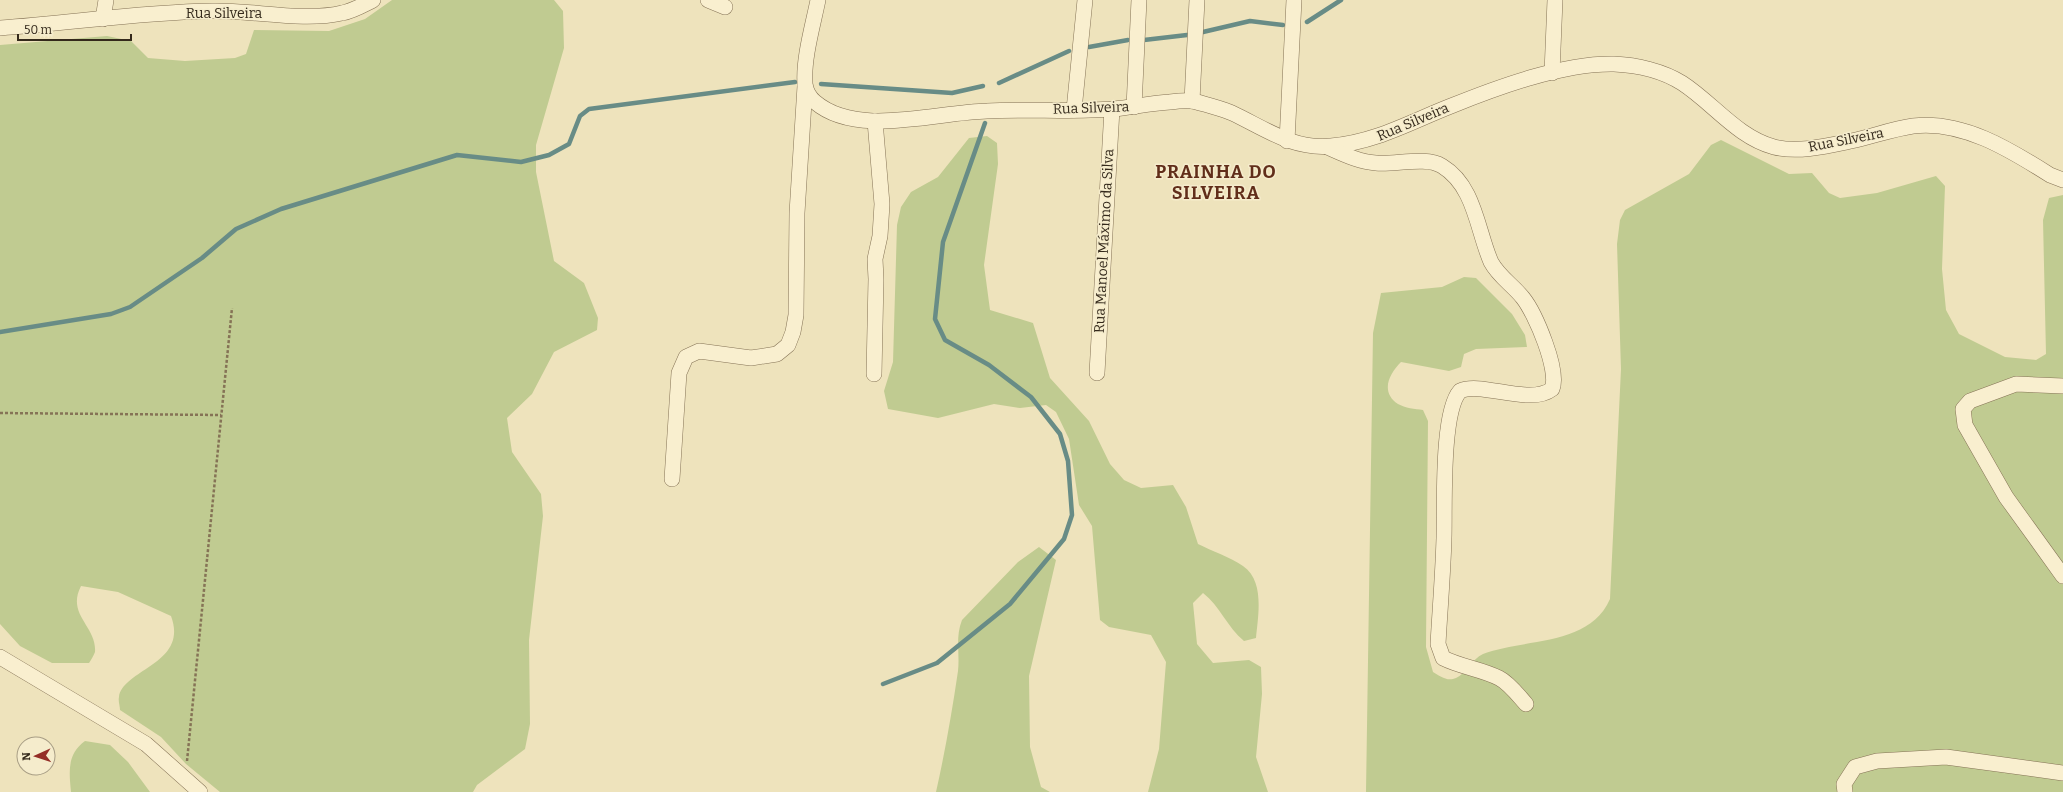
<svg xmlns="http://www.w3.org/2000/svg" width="2063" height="792" viewBox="0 0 2063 792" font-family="Bitter,serif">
<rect width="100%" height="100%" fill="#eee3bc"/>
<g fill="#c0cb91">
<path d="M392 0H554L563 11 564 48 536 145V172L554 261 584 283 598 318 597 330 554 352 532 394 507 418 512 452 541 494 543 516 529 640 530 724 525 749 477 785 473 792H220L186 764 161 737 120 710C120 706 118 701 119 697 123 669 189 664 171 616L118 592 81 586C66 615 97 626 95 652 94 655 91 660 89 663H52L20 646 0 624V45L107 36 131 41 148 58 185 61 235 58 246 54 254 30 329 31 365 19Z"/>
<path d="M987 136 997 143 998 164 984 265 990 310 1033 323 1050 378 1089 421 1110 464 1124 480 1141 488 1173 485 1186 507 1198 544C1212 551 1230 557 1243 566 1265 581 1258 616 1256 638L1244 641C1227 627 1220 606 1203 593L1193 603 1197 644 1213 663 1249 660 1261 667 1262 694 1256 757 1268 792H1148L1159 749 1166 662 1151 635 1109 627 1100 620 1092 526 1079 505 1069 439 1056 412 1046 405 1020 408 994 404 938 418 888 409 884 391 893 362 897 225 901 207 911 192 938 177 969 138Z"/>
<path d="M1721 140 1789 174 1812 173 1829 193 1840 198 1877 193 1936 176 1945 186 1942 269 1946 310 1959 334 2005 357 2036 360 2046 354 2043 220 2049 198 2063 195V792H1366L1373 333 1381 293 1442 287 1464 277 1476 278 1512 314 1525 335 1527 347 1476 349 1464 354 1461 367 1449 371 1401 362C1389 374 1380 392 1398 404 1405 408 1415 409 1423 410L1428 421 1426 647 1433 672C1440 676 1447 682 1456 678 1466 674 1472 659 1483 654 1524 638 1589 647 1610 599L1621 369 1617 244 1620 220 1625 210 1689 174 1711 145Z"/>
<path d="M1039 547 1056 560 1029 676 1030 747 1041 787 1050 792H936C945 752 952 712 958 671 960 653 955 638 962 620L1018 562Z"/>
<path d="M85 741 110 745 128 762 150 792H71C69 771 67 754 85 741Z"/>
</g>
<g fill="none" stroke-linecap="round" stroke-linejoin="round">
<g stroke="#688c86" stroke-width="4.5">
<path d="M1307 22 1341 0"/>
<path d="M1203 32 1250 21 1283 25"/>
<path d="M1144 40 1187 35"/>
<path d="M1089 47 1128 40"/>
<path d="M999 83 1069 51"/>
<path d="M821 84 952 93 983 86"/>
<path d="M0 332 111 314 130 307 202 258 236 229 281 209 457 155 521 162 549 155 569 144 580 116 589 109 795 82"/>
<path d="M883 684 937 663 1010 604 1064 539 1072 515 1068 461 1060 434 1031 397 989 365 945 340 935 319 943 242 985 123"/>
</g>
<g stroke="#857356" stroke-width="16">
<g id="minor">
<path d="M708 0 725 7"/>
<path d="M818 0C813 25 803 59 805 84 806 91 809 97 815 102 857 138 937 112 987 111 1029 109 1072 112 1114 109 1133 107 1152 103 1170 102 1177 101 1185 100 1192 101 1198 102 1226 110 1232 113 1264 128 1293 150 1331 146 1376 142 1410 122 1451 106 1498 87 1563 63 1614 64 1637 65 1663 71 1682 83 1713 103 1737 137 1774 147 1798 153 1827 146 1851 141 1871 137 1892 129 1913 126 1962 120 2009 149 2050 175L2063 180"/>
<path d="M103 19 106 0"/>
<path d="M0 28C71 23 141 12 212 11 253 10 303 22 342 13 353 11 363 5 373 0"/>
<path d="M1552 73 1555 0"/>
<path d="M1192 101 1197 0"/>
<path d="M1134 107 1139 0"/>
<path d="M1074 110 1085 0"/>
<path d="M1287 141 1294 0"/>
<path d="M1327 147C1343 154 1359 162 1376 163 1395 165 1426 156 1442 166 1475 186 1477 230 1491 262 1499 277 1513 285 1523 298 1535 313 1560 371 1552 389 1530 406 1481 381 1460 391 1441 412 1445 507 1444 538 1443 573 1440 609 1438 644L1443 658C1461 667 1481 669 1499 678 1509 683 1518 695 1526 704"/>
<path d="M1097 373 1112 109"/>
<path d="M874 374 876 279 875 259 880 236 882 204 875 121"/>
<path d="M2063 386 2016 384 1970 401 1963 409 1965 425 2006 497 2063 576"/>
<path d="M672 479 679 373 686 357 699 351 751 358 777 354 788 345 793 332 796 315 797 213 805 86"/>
<path d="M0 657 146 744 200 792"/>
<path d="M1845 792 1844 784 1855 767 1877 761 1946 757 2063 773"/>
</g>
</g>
<g stroke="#857356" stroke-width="2.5" stroke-dasharray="3 2" stroke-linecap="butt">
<path d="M0 413 221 415"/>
<path d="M187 761 232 308"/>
</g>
<use href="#minor" stroke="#f9efcf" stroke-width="15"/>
</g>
<g text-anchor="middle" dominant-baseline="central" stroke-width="3" stroke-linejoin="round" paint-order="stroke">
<g font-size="14" fill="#34291b" stroke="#f5eccc">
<text x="224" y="13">Rua Silveira</text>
<text transform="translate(1091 108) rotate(-2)">Rua Silveira</text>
<text transform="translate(1413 122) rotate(-23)">Rua Silveira</text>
<text transform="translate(1846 140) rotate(-11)">Rua Silveira</text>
<text transform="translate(1104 241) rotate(-87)">Rua Manoel Máximo da Silva</text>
</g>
<g font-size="18" font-weight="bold" letter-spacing="1" fill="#612e1a" stroke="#f5eccc">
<text x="1216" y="172">PRAINHA DO<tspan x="1216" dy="21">SILVEIRA</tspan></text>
</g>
</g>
<g transform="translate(36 756) rotate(267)"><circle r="19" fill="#f5eccc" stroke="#a89e85"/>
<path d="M0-3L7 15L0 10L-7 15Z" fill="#942d26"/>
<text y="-6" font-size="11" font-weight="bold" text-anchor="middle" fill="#34291b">N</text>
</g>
<path d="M18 34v6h113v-6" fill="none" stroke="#34291b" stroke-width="2"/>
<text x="24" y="34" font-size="12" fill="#34291b" stroke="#f5eccc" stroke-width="3" paint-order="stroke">50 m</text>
</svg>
